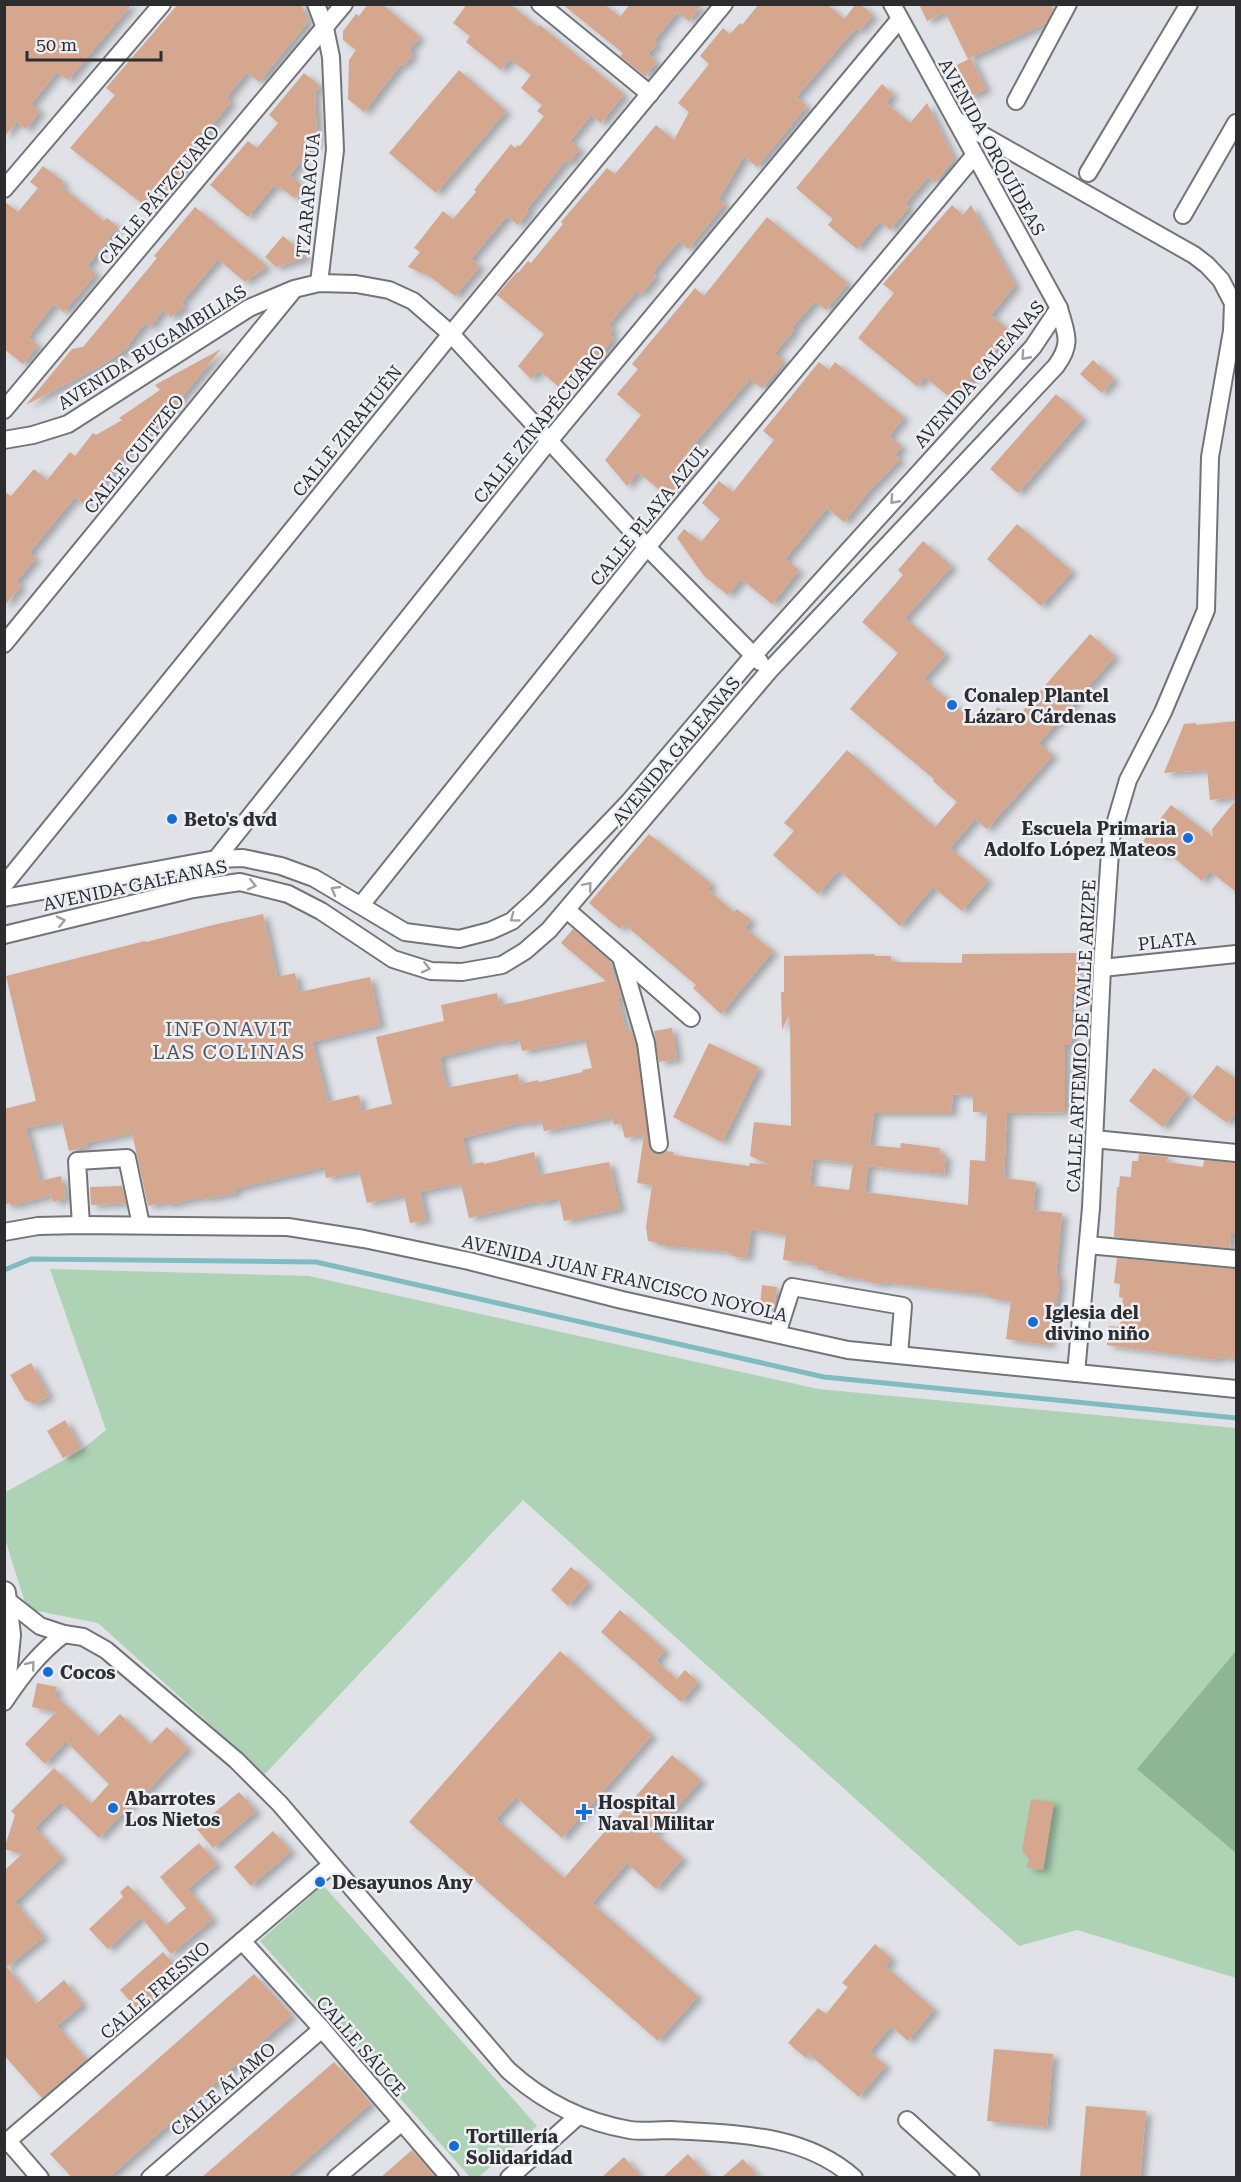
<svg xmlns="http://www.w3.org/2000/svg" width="1241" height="2182" viewBox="0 0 1241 2182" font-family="'Roboto Serif',serif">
<defs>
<filter id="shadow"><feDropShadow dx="6" dy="3.5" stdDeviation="3" flood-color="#0004"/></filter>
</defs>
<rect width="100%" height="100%" fill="#e0e2e7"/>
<g fill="#aed2b4">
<path d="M50 1269 309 1276 818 1389 1236 1428V1978L1077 1930 1019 1946 523 1500 265 1774 98 1623 27 1609 5 1539 4 1493 80 1451 106 1430Z"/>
<path d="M323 1885 537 2126 479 2177H470L260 1941Z"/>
</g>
<path fill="#8eb594" d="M1236 1651V1853L1137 1769Z"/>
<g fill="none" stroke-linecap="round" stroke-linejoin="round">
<path stroke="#7ebcc1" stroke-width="5" d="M4 1270 31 1259 316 1262 824 1377 1236 1418"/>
</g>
<g fill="#d4a78e" fill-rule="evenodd" filter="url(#shadow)">
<path d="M4 4H132L68 80 57 72 31 104 40 111 26 129 17 122 4 137Z"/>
<path d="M178 4H301L308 22 259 82 247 72 226 98 231 102 188 155 191 158 152 211 70 148 115 95 106 88Z"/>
<path d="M368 4H382L420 37 409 50 413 54 403 66 401 64 364 112 348 99 349 60 356 50 343 40V31L356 14 359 16Z"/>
<path d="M467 4H510L538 27 540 25 624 94 601 123 591 115 570 141 580 149 569 163 566 160 527 209 529 211 518 225 507 216 471 259 480 266 455 296 431 277 408 267 420 252 414 248 443 211 453 219 476 192 474 190 511 144 515 148 518 145 520 146 544 116 537 111 542 105 521 88 531 75 510 59 501 70 466 42 470 36 453 23Z"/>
<path d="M562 4H604L620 17 630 4H702L689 21 677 12 654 41 657 44 648 54 657 62 645 76 620 56 623 53Z"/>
<path d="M759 4H827L844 19 856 4H860L873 15 859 31 856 28 796 97 807 106 757 167 744 156 719 199 725 204 688 249 679 241 652 273 656 276 641 294 637 291 608 325 614 329 609 334 614 338 577 384 568 377 559 387 539 370 531 379 518 366 544 334 497 295 517 272 518 273 528 261 531 263 563 224 561 222 607 168 615 174 656 125 674 140 689 112 678 103 709 64 700 56 723 28 730 34 740 23 742 25Z"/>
<path d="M919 4H1051L1053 10 1046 23 968 59 945 12 927 21Z"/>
<path d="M971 58 986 89 970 97 955 66Z"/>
<path d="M459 70 506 111 436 193 389 153Z"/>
<path d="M304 73 320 86 315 92 317 141 290 175 304 187 294 198 280 187 278 189 274 185 248 217 210 185 248 141 257 148 278 123 269 115Z"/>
<path d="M882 84 893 94 886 103 910 123 927 103 954 159 935 182 928 177 905 204 909 207 890 230 880 221 857 249 828 225 833 219 796 188Z"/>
<path d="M43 166 64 182 61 186 104 221 107 218 118 227 87 266 96 273 86 286 64 312 54 304 28 337 38 345 23 364 4 349V201L18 212 38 188 30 182Z"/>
<path d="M952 205 963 215 971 205 1015 285 991 315 1011 332 953 400 925 377 917 386 858 338 894 293 883 284Z"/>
<path d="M195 207 267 266 245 282 218 259 181 303 185 306 171 317 163 310 150 327 145 323 127 346 129 347 104 364 26 405 72 349 83 347 157 258 154 256Z"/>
<path d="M767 217 848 283 826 310 815 301 792 328 794 330 775 353 784 362 762 388 750 379 687 452 689 454 681 462 691 470 668 497 638 472 627 486 605 460 641 415 617 394 638 369 632 364 695 288 704 296Z"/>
<path d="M283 236 308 257 276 267 265 257Z"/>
<path d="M221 349 147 440 140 435 85 505 75 497 29 553 36 558 16 582 21 586 4 606V491L11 496 34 469 47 480 70 452 75 456 93 433 96 435 122 420 119 418 160 390 155 385Z"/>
<path d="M1093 360 1114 379 1102 393 1080 374Z"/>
<path d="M819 362 829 370 835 362 904 417 889 436 902 446 895 455 900 459 869 491 844 522 827 508 785 559 799 570 772 604 741 579 728 595 704 576 677 538 684 529 701 542 720 519 702 503 719 481 733 492 774 440 763 431Z"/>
<path d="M1056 394 1083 418 1018 493 990 469Z"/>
<path d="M1017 524 1072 571 1041 606 987 559Z"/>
<path d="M923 541 952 566 905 618 946 654 924 679 980 727 998 707 1014 721 1090 634 1115 656 1039 743 1053 755 987 829 975 819 950 848 988 880 962 911 933 887 900 926 839 870 818 894 773 855 794 831 784 823 847 750 935 827 957 802 933 781 934 779 850 709 898 653 862 622 903 575 898 570Z"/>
<path d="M1236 721V797L1210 800 1207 770 1164 773 1184 724 1196 723V725Z"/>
<path d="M1236 800V892L1210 871 1202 881 1166 851 1163 856 1143 841 1171 805 1213 837 1212 829Z"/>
<path d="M649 834 712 884 707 889 734 912 737 909 751 920 745 928 773 951 721 1014 693 988 696 985 624 924 620 929 589 903Z"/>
<path d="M263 914 277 977 295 973 299 992 370 977 380 1025 312 1042 328 1102 359 1095 362 1111 392 1104 376 1037 444 1021 441 1005 497 993 499 1005 517 1002 606 981 561 943 573 929 610 961 614 979H616L622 997 618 998 626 1030 631 1029 636 1045 650 1150 656 1154H661L666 1151 674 1152 673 1155 749 1166 750 1163 770 1165 750 1156 754 1122 791 1126 790 1013 782 1030 781 992H784V956L875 954 874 956H891L892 962 962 963V954L1077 953V993H1072V1045H1065V1112L1007 1113 1004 1178 1036 1182 1033 1210 1062 1213 1056 1275H1059V1286L1049 1345 1006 1339 1011 1301 989 1298V1295L884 1282V1284L867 1282 868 1280 835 1275 836 1272 818 1270V1266L809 1265V1263L783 1260 786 1235 751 1229 747 1258 731 1256 732 1252 659 1245V1243L648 1241 646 1227 652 1185 637 1183 644 1134 625 1138 621 1123 614 1125 612 1117 544 1131 541 1120 523 1124V1122L463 1138 469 1165 483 1162 484 1164 534 1152 539 1175 609 1162 620 1209 564 1221 559 1198 539 1203 538 1201 469 1218 461 1184 455 1186V1184L420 1192 426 1220 410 1223 404 1195 367 1203 359 1171 326 1178 324 1167 235 1189 236 1193 202 1199V1197L166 1205 165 1202 148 1206 132 1133 86 1143 87 1146 69 1151 62 1122 59 1123V1121L26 1128 40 1181 61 1176 66 1198 53 1202 51 1195 11 1206 10 1203 4 1205V1109L36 1101 6 976 145 941 146 942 213 925ZM519 1039 522 1051 585 1039 592 1068 582 1070 583 1072 539 1082 538 1080 520 1084 518 1074 446 1088 440 1057 501 1041 502 1043ZM953 1094 973 1095V1112H987L985 1161 970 1160 968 1205 865 1192 868 1166 944 1174 946 1155 939 1154 940 1148 901 1143 900 1148 870 1145 874 1113H951ZM813 1159 853 1163 849 1190 810 1185Z"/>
<path d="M672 1028 677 1059 659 1062 654 1031Z"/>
<path d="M709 1043 759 1067 722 1142 673 1117Z"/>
<path d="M1217 1065 1236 1079V1111L1227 1123 1192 1097Z"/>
<path d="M1154 1068 1188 1094 1163 1127 1129 1101Z"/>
<path d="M1139 1154 1168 1157 1167 1162 1203 1167 1204 1160 1236 1163V1234H1231L1230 1248 1114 1237 1117 1187H1119L1120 1176 1131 1177 1132 1161H1138Z"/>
<path d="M122 1186 126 1203 91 1205 90 1187Z"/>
<path d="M1117 1258 1236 1269V1359L1218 1357 1217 1360 1107 1345 1109 1326 1120 1327 1123 1298 1119 1297 1120 1284 1114 1283Z"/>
<path d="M762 1285 777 1287 774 1308 760 1306Z"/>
<path d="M31 1363 49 1396 35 1404 25 1400 10 1375Z"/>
<path d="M65 1420 81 1448 63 1458 47 1431Z"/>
<path d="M571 1567 589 1582 568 1606 551 1590Z"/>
<path d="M620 1610 665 1650 656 1661 677 1679 685 1670 698 1682 681 1702 601 1632Z"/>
<path d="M560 1651 652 1735 562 1838 516 1797 496 1819 564 1878 672 1755 701 1780 654 1833 683 1858 656 1889 627 1863 592 1903 698 1996 658 2041 409 1822Z"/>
<path d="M37 1683 57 1687 55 1695 98 1736 120 1714 150 1744 167 1727 188 1748 146 1792 144 1790 99 1838 61 1802 35 1828 62 1857 15 1902 44 1937 7 1967 36 2004 64 1980 83 2004 57 2026 86 2059 42 2098 4 2055V1871L22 1854 4 1849 15 1815 11 1811 54 1768 91 1804 109 1784 66 1741 45 1764 25 1744 56 1712 32 1707Z"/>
<path d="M239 1792 256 1811 213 1848 196 1828Z"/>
<path d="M1031 1799 1054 1802 1043 1870 1027 1868 1029 1859 1022 1850Z"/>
<path d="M273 1831 291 1851 251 1886 234 1867Z"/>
<path d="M199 1843 217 1864 188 1889 213 1919 171 1954 141 1917 108 1949 89 1929 123 1897 120 1892 128 1885 166 1925 186 1908 160 1877Z"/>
<path d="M875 1944 892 1959 885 1966 934 2009 908 2041 891 2026 869 2052 886 2065 859 2097 809 2054 806 2058 788 2043 818 2008 826 2014 848 1987 842 1983Z"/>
<path d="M163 1952 181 1972 138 2010 120 1990Z"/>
<path d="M254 1974 292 2015 108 2178H72L67 2172 50 2154Z"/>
<path d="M994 2049 1053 2054 1047 2127 987 2121Z"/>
<path d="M334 2062 371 2103 286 2178H201Z"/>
<path d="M1086 2106 1146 2111 1140 2178H1080Z"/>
<path d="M412 2150 436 2178H380Z"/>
<path d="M688 2154 709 2178H662Z"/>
<path d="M624 2157 642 2178H601Z"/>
<path d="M743 2159 759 2178H721Z"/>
</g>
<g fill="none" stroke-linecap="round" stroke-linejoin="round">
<g stroke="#727479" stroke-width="20">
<g id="minor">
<path d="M316 4 325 28 331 57 335 150 319 283"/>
<path d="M540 4 650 94"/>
<path d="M1016 101 1068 4"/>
<path d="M956 120 1194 255 1207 265 1221 280 1233 303 1232 331 1210 457 1206 610 1163 712 1128 780 1111 838 1102 968 1091 1208 1076 1373"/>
<path d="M1088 173 1189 4"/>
<path d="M4 189 162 4"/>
<path d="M1183 215 1236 123"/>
<path d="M4 410 344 4"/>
<path d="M4 440 33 435 68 424 249 308 294 289 319 283 356 284 389 290 413 301 451 334 647 547 760 662"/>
<path d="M4 644 292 292"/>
<path d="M4 885 451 334 724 4"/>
<path d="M193 889 216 859 549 441 899 20"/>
<path d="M4 898 216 859 243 858 281 866 314 878 405 932 459 939 490 931 512 921 536 899 629 802 753 656 1033 347 1059 308"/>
<path d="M361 905 647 547 974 156"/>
<path d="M567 910 691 1018"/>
<path d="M4 935 193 889 240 882 288 894 321 911 393 959 431 971 462 972 502 965 525 951 549 930 769 671 1056 366C1073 343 1066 334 1059 308L892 4"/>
<path d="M621 957 646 1043 659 1144"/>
<path d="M1102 968 1236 954"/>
<path d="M1094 1139 1236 1153"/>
<path d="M81 1225 77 1161 127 1158 141 1225"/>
<path d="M4 1232 38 1226 81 1225 288 1227 364 1239 469 1261 622 1300 848 1350 1236 1389"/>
<path d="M1088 1245 1236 1259"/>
<path d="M777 1334 792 1287 903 1306 899 1355"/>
<path d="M7 1600 40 1626 64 1634 83 1637 106 1650 236 1760 280 1804 508 2070C543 2102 583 2122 630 2130 643 2132 657 2130 671 2130 734 2134 804 2133 854 2178"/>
<path d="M4 1702C22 1675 39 1653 64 1634"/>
<path d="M242 1941 322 2029 450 2178"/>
<path d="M907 2120 971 2178"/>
<path d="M8 2141 40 2178"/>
<path d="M4 2144 331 1865"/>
<path d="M150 2178 322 2029"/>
<path d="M336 2178 402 2122"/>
<path d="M509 2178 578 2116"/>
</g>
</g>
<g stroke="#727479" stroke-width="26">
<path id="major" d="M4 1593 9 1635 4 1685"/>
</g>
<use href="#minor" stroke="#fff" stroke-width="16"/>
<use href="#major" stroke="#fff" stroke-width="22"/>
</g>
<defs><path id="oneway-chevron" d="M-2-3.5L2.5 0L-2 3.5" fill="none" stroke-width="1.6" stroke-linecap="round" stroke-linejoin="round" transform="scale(1.5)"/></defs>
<g stroke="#a0a0a1">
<use href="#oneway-chevron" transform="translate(1025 356) rotate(132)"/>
<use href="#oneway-chevron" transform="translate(894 500) rotate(132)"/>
<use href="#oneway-chevron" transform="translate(252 885) rotate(12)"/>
<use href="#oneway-chevron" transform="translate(588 886) rotate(-50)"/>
<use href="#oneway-chevron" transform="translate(335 890) rotate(-150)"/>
<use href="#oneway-chevron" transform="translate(514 918) rotate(144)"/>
<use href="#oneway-chevron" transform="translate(61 921) rotate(-13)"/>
<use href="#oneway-chevron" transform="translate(426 968) rotate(14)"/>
<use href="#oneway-chevron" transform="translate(31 1665) rotate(-51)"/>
</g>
<g fill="#186cd6" stroke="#edeff4" stroke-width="2">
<circle cx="952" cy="705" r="6"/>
<circle cx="172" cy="819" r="6"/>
<circle cx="1188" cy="838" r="6"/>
<circle cx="1033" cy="1322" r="6"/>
<circle cx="48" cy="1672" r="6"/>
<circle cx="113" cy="1808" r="6"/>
<path d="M581 1803h6v6h6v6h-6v6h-6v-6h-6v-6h6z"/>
<circle cx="320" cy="1882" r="6"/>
<circle cx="454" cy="2146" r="6"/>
</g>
<g text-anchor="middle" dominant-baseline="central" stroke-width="5" stroke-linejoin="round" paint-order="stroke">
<g font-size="18" fill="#2d2d2f" stroke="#edeff4">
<text transform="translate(992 147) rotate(61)">AVENIDA ORQUÍDEAS</text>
<text transform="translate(159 195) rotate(-50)">CALLE PÁTZCUARO</text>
<text transform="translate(308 195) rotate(-85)">TZARARACUA</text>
<text transform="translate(152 347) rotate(-32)">AVENIDA BUGAMBILIAS</text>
<text transform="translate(979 374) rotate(-49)">AVENIDA GALEANAS</text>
<text transform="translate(539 424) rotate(-51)">CALLE ZINAPÉCUARO</text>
<text transform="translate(347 431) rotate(-51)">CALLE ZIRAHUÉN</text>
<text transform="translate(134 454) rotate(-51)">CALLE CUITZEO</text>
<text transform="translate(649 515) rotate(-51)">CALLE PLAYA AZUL</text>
<text transform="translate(676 751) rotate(-50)">AVENIDA GALEANAS</text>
<text transform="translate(135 885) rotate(-12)">AVENIDA GALEANAS</text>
<text transform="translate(1167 941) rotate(-6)">PLATA</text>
<text transform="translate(1081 1036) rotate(-87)">CALLE ARTEMIO DE VALLE ARIZPE</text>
<text transform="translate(625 1278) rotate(13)">AVENIDA JUAN FRANCISCO NOYOLA</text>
<text transform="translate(155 1990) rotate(-41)">CALLE FRESNO</text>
<text transform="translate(361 2046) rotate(49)">CALLE SÁUCE</text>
<text transform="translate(223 2089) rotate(-41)">CALLE ÁLAMO</text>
</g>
<g font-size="18" font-weight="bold" fill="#2d2d2f" stroke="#edeff4" text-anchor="start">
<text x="964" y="695">Conalep Plantel<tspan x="964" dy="21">Lázaro Cárdenas</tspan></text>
<text x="184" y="819">Beto's dvd</text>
<text x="1176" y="828" text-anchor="end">Escuela Primaria<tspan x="1176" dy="21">Adolfo López Mateos</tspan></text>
<text x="1045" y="1312">Iglesia del<tspan x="1045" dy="21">divino niño</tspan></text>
<text x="60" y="1672">Cocos</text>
<text x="125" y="1798">Abarrotes<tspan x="125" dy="21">Los Nietos</tspan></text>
<text x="598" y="1802">Hospital<tspan x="598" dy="21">Naval Militar</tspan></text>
<text x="332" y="1882">Desayunos Any</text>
<text x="466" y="2136">Tortillería<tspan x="466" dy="21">Solidaridad</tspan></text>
</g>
<g font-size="20" letter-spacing="1.5" fill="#54565a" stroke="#edeff4">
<text x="229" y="1029">INFONAVIT<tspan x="229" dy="23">LAS COLINAS</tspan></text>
</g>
</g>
<rect width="1241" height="2182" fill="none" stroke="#2d2d2f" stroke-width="12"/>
<path d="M27 51v9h134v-9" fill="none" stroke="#2d2d2f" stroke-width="3"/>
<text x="36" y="51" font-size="18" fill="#2d2d2f" stroke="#edeff4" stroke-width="4.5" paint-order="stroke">50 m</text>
</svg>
